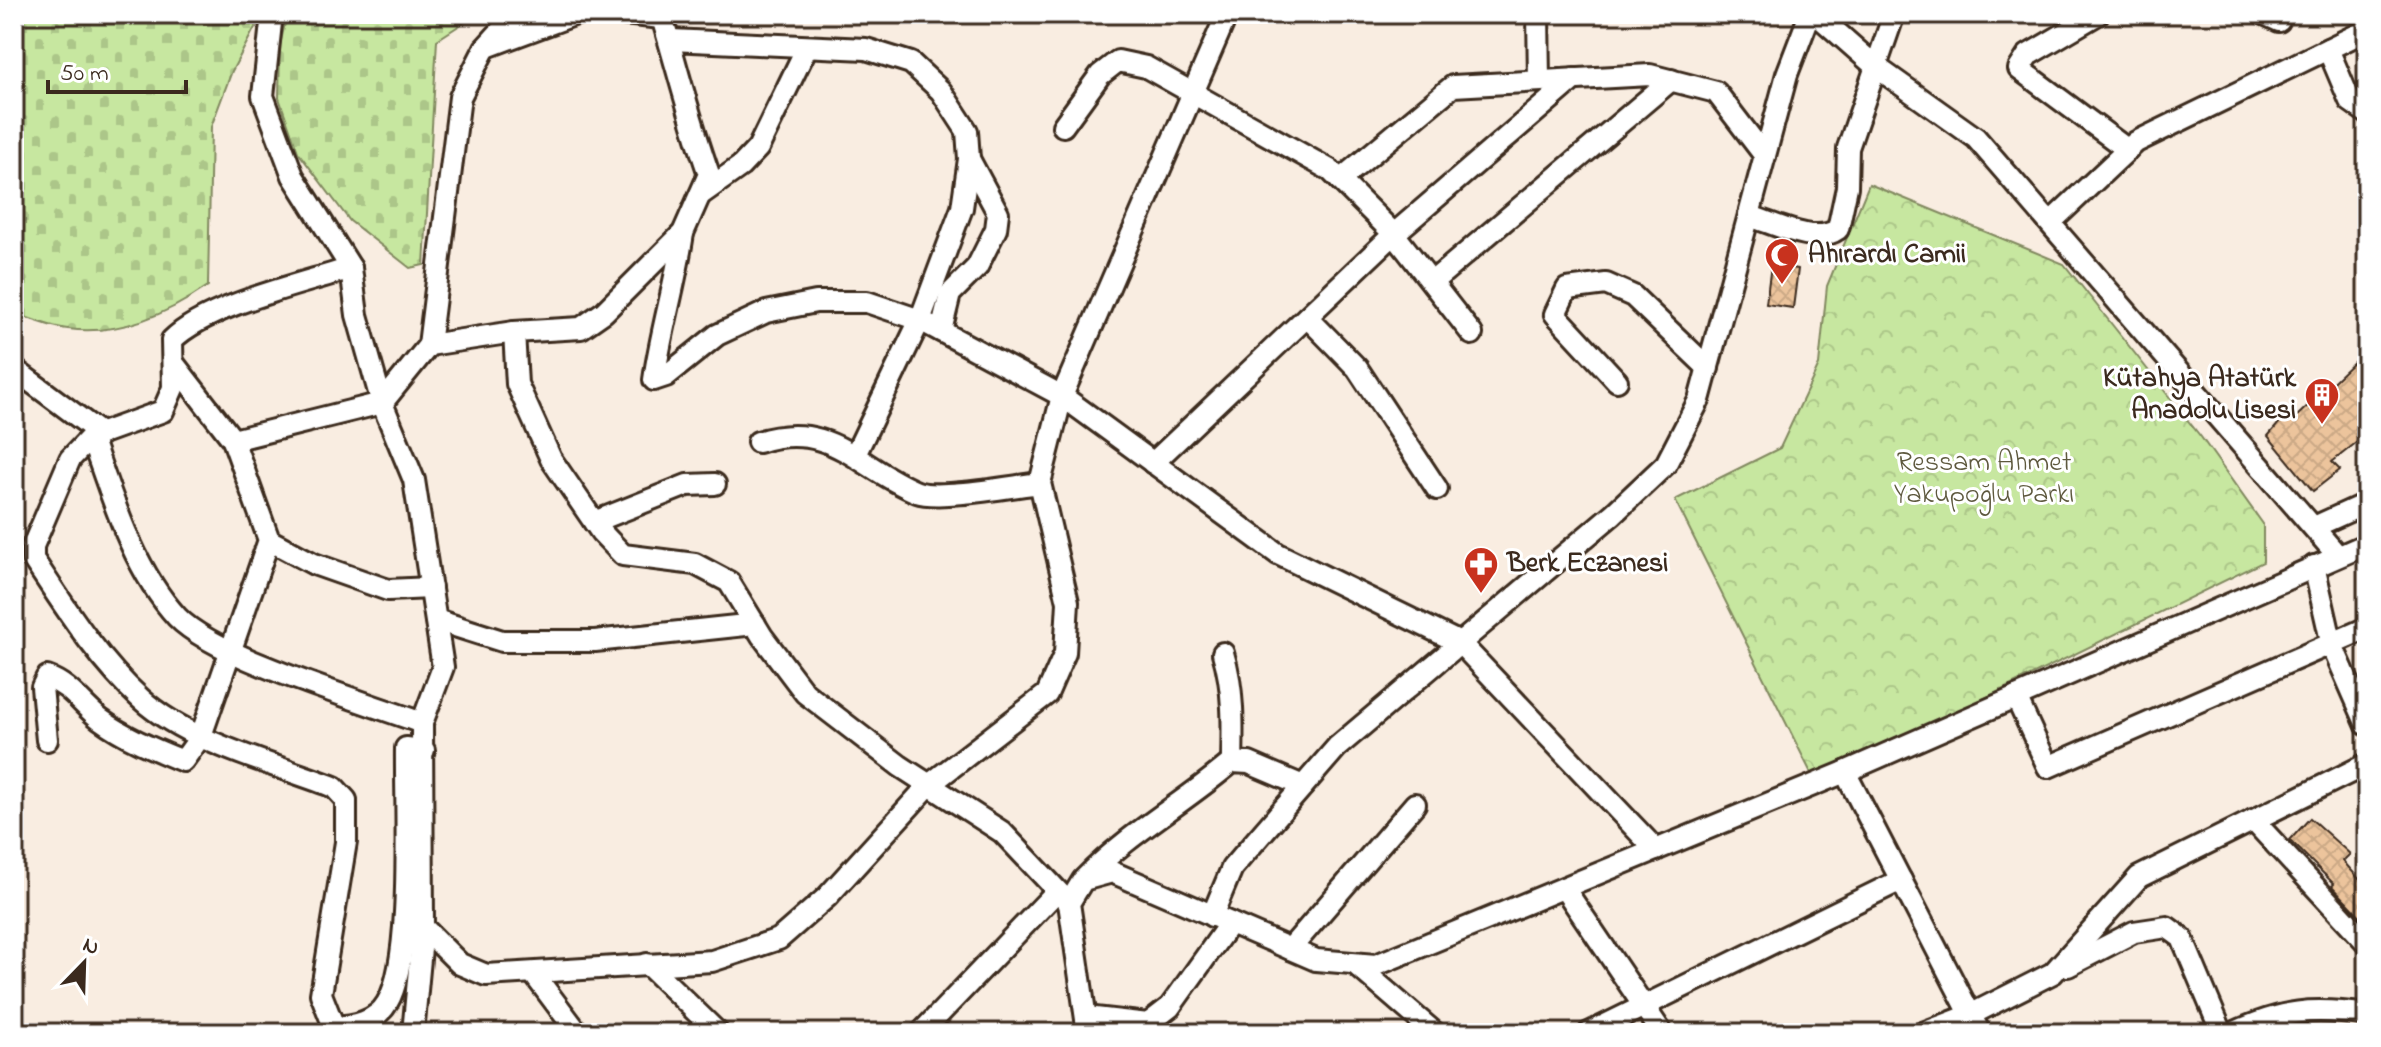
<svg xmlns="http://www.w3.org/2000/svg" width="2381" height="1047" viewBox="0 0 2381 1047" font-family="'Indie Flower',sans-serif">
<defs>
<pattern id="forest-crowns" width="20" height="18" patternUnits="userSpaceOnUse" patternTransform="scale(2)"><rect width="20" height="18" fill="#c7e7a0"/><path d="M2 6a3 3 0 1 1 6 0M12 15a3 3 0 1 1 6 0" fill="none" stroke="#acc689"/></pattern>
<pattern id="cemetery-stones" width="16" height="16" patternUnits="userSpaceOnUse" patternTransform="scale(2)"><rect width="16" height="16" fill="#c7e7a0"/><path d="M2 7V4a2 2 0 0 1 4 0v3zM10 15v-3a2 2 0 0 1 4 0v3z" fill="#acc689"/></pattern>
<pattern id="building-cross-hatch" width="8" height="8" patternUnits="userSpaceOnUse" patternTransform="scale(2)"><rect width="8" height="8" fill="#ecc49c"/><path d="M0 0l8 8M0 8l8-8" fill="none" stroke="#cba986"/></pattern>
</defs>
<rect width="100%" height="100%" fill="#f9ede1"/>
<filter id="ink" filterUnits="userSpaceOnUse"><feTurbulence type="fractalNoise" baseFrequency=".0125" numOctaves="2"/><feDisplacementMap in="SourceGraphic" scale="16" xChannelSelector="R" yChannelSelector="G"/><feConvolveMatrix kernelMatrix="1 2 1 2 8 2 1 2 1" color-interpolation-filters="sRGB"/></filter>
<g filter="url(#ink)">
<path fill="url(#forest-crowns)" stroke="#81885f" stroke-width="2" d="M1869 184 2064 264 2201 437 2263 524V562L1815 781 1675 500 1780 448 1819 365 1827 286Z"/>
<g fill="url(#cemetery-stones)" stroke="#81885f" stroke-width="2">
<path d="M14 14H262L232 71 211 127 208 286C168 314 118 336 68 329 50 327 31 319 14 313Z"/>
<path d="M287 14H477L437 40 424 265 410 268 350 221 298 152 279 98 280 45Z"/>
</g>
<g fill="url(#building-cross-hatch)" stroke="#3b2a1e" stroke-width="2">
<path d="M1771 265 1798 269 1793 308 1766 304Z"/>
<path d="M2358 358 2367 369V434L2332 462 2340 470 2313 491 2268 436 2290 410 2296 417Z"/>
<path d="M2310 818 2350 854 2343 861 2367 888V915L2363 919 2332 886 2334 884 2290 840Z"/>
</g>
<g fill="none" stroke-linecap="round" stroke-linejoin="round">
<g stroke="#3b2a1e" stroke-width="26">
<g id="street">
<path d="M272 14 263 96 293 176 351 268 357 315 382 403 414 480 443 667 422 723 423 927 413 1033"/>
<path d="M623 14 662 18 669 14"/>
<path d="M1538 14 1539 81"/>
<path d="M1816 14 1875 66 1976 138 2338 556"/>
<path d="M2098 14 2028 55 2019 69 2128 150"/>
<path d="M2264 14 2279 21"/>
<path d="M671 40 866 49 911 63 941 91 967 131 969 159 962 208 920 320 855 455"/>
<path d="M489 46 576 14"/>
<path d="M2328 49 2350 101 2367 113"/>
<path d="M1063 126 1100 75 1118 61 1146 67 1330 170 1394 234 1472 334"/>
<path d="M1340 180 1453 86 1650 75 1716 92 1765 156"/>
<path d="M700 195 741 166 758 148 807 47"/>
<path d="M1749 216C1774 223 1815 246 1838 229L1847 187 1848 148 1894 14"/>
<path d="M2051 222 2136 142 2367 30"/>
<path d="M683 233C676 283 661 330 654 380L666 376 717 335 766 312 816 302H867L920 320 1062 396 1278 554 1460 643 1656 850"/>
<path d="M351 268C302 284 207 305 172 340L173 388 163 411 91 437 70 459 33 546V559C65 607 98 660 141 699 188 742 274 764 334 787L346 800V842L321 994 334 1027C354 1026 376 1022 387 1003 414 960 405 805 406 748L424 750"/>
<path d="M1432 282 1671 80"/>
<path d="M1307 317 1357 368 1437 489"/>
<path d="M941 331 950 294 977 267 996 229 998 213 969 159"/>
<path d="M514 332 517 384 551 459 601 532 623 555 695 564 729 582 762 636 805 693 900 766 1002 832 1069 903"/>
<path d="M429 345 460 97 485 48 516 14"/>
<path d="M14 369 101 434"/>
<path d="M1617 381 1555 314 1567 289 1606 284 1633 296 1708 368"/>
<path d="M91 437C112 497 133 569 177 617 216 658 363 701 422 723"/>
<path d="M233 440 382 403 429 345 514 332 581 328 604 312 683 233 709 174C690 121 677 67 661 14"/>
<path d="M758 442C831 419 858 468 917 492 939 500 1013 486 1040 483"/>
<path d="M1153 463 1394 234 1574 79"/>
<path d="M594 522 687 485 715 484"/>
<path d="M2314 527 2367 503"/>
<path d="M269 540 314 564 388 590 431 588"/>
<path d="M2314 566 2332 645 2367 725"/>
<path d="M436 620 502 641H595L755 624"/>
<path d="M1223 653C1234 689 1233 726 1232 762"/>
<path d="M2016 697 2048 767 2367 628"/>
<path d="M47 740 42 687 47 677C70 685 81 704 100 719 126 738 154 749 183 761L201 736 269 540 233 440 175 365"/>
<path d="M1845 772 1980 1033"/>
<path d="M2253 820 2367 943"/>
<path d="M1085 878C1129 833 1184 803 1232 762L1249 763 1303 786"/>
<path d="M1564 888 1662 1033"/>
<path d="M1212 916 1232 868 1337 747 1613 514 1666 464 1699 400 1787 74 1810 14"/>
<path d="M423 927 460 964 486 975 712 961 779 939 827 897 929 785 1047 694 1065 653 1068 602 1040 483 1062 396 1227 14"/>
<path d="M1290 949 1415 804"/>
<path d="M647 964 718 1033"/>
<path d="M1355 964 1435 1033"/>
<path d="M2068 966 2134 932 2167 927 2182 938 2222 1033"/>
<path d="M533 973 578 1033"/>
<path d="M1086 1017 1148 1024 1170 1007 1230 923"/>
<path d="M921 1033 1057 891"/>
<path d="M1088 1033 1069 903 1083 880 1112 872 1316 960 1376 965 1845 772 2367 544"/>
<path d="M1589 1033 1901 880"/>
<path d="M1923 1033 1970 1015 2053 973 2139 877 2367 764"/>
<path d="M2233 1033C2283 1010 2312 1007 2367 1015"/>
</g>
</g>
<use href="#street" stroke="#fff" stroke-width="20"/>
</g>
</g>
<defs>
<g id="mosque-pin" transform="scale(1.8)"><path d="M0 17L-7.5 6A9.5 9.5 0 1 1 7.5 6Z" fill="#c8321e" stroke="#fff"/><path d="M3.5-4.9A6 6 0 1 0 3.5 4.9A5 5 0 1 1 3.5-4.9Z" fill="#fff"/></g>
<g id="building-pin" transform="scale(1.8)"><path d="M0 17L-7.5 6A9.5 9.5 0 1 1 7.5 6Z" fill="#c8321e" stroke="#fff"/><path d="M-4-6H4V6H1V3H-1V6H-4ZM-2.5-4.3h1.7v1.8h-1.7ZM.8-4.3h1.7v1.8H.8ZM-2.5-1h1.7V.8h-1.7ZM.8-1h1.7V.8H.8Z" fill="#fff"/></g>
<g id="pharmacy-pin" transform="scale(1.8)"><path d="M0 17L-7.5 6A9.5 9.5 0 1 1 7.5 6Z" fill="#c8321e" stroke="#fff"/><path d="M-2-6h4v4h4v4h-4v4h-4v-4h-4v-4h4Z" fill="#fff"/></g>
</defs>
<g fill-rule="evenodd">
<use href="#mosque-pin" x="1782" y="255"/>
<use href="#building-pin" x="2322" y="395"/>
<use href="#pharmacy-pin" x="1481" y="564"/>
</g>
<g text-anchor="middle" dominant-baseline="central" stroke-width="6" stroke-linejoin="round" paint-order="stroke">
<g font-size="28" font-weight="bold" fill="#3b2a1e" stroke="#fff" text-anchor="start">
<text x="1808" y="255">Ahırardı Camii</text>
<text x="2296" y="379" text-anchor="end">Kütahya Atatürk<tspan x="2296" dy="32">Anadolu Lisesi</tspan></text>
<text x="1507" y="564">Berk Eczanesi</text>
</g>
<g font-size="28" fill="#5e593e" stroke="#fff">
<text x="1984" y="463">Ressam Ahmet<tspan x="1984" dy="32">Yakupoğlu Parkı</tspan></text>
</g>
</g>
<rect width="2381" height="1047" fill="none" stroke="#fff" stroke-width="48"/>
<rect x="24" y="24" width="2333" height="999" fill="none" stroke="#3b2a1e" stroke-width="3" filter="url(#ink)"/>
<g transform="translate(84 963) rotate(23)" stroke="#ffffff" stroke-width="6" paint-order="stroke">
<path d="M0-6L14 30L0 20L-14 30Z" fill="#3b2a1e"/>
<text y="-12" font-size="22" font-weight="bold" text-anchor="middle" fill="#3b2a1e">N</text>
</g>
<path d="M48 80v12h138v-12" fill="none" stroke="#3b2a1e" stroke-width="4"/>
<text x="60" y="80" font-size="24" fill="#3b2a1e" stroke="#ffffff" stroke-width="6" paint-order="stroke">50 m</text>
</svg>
